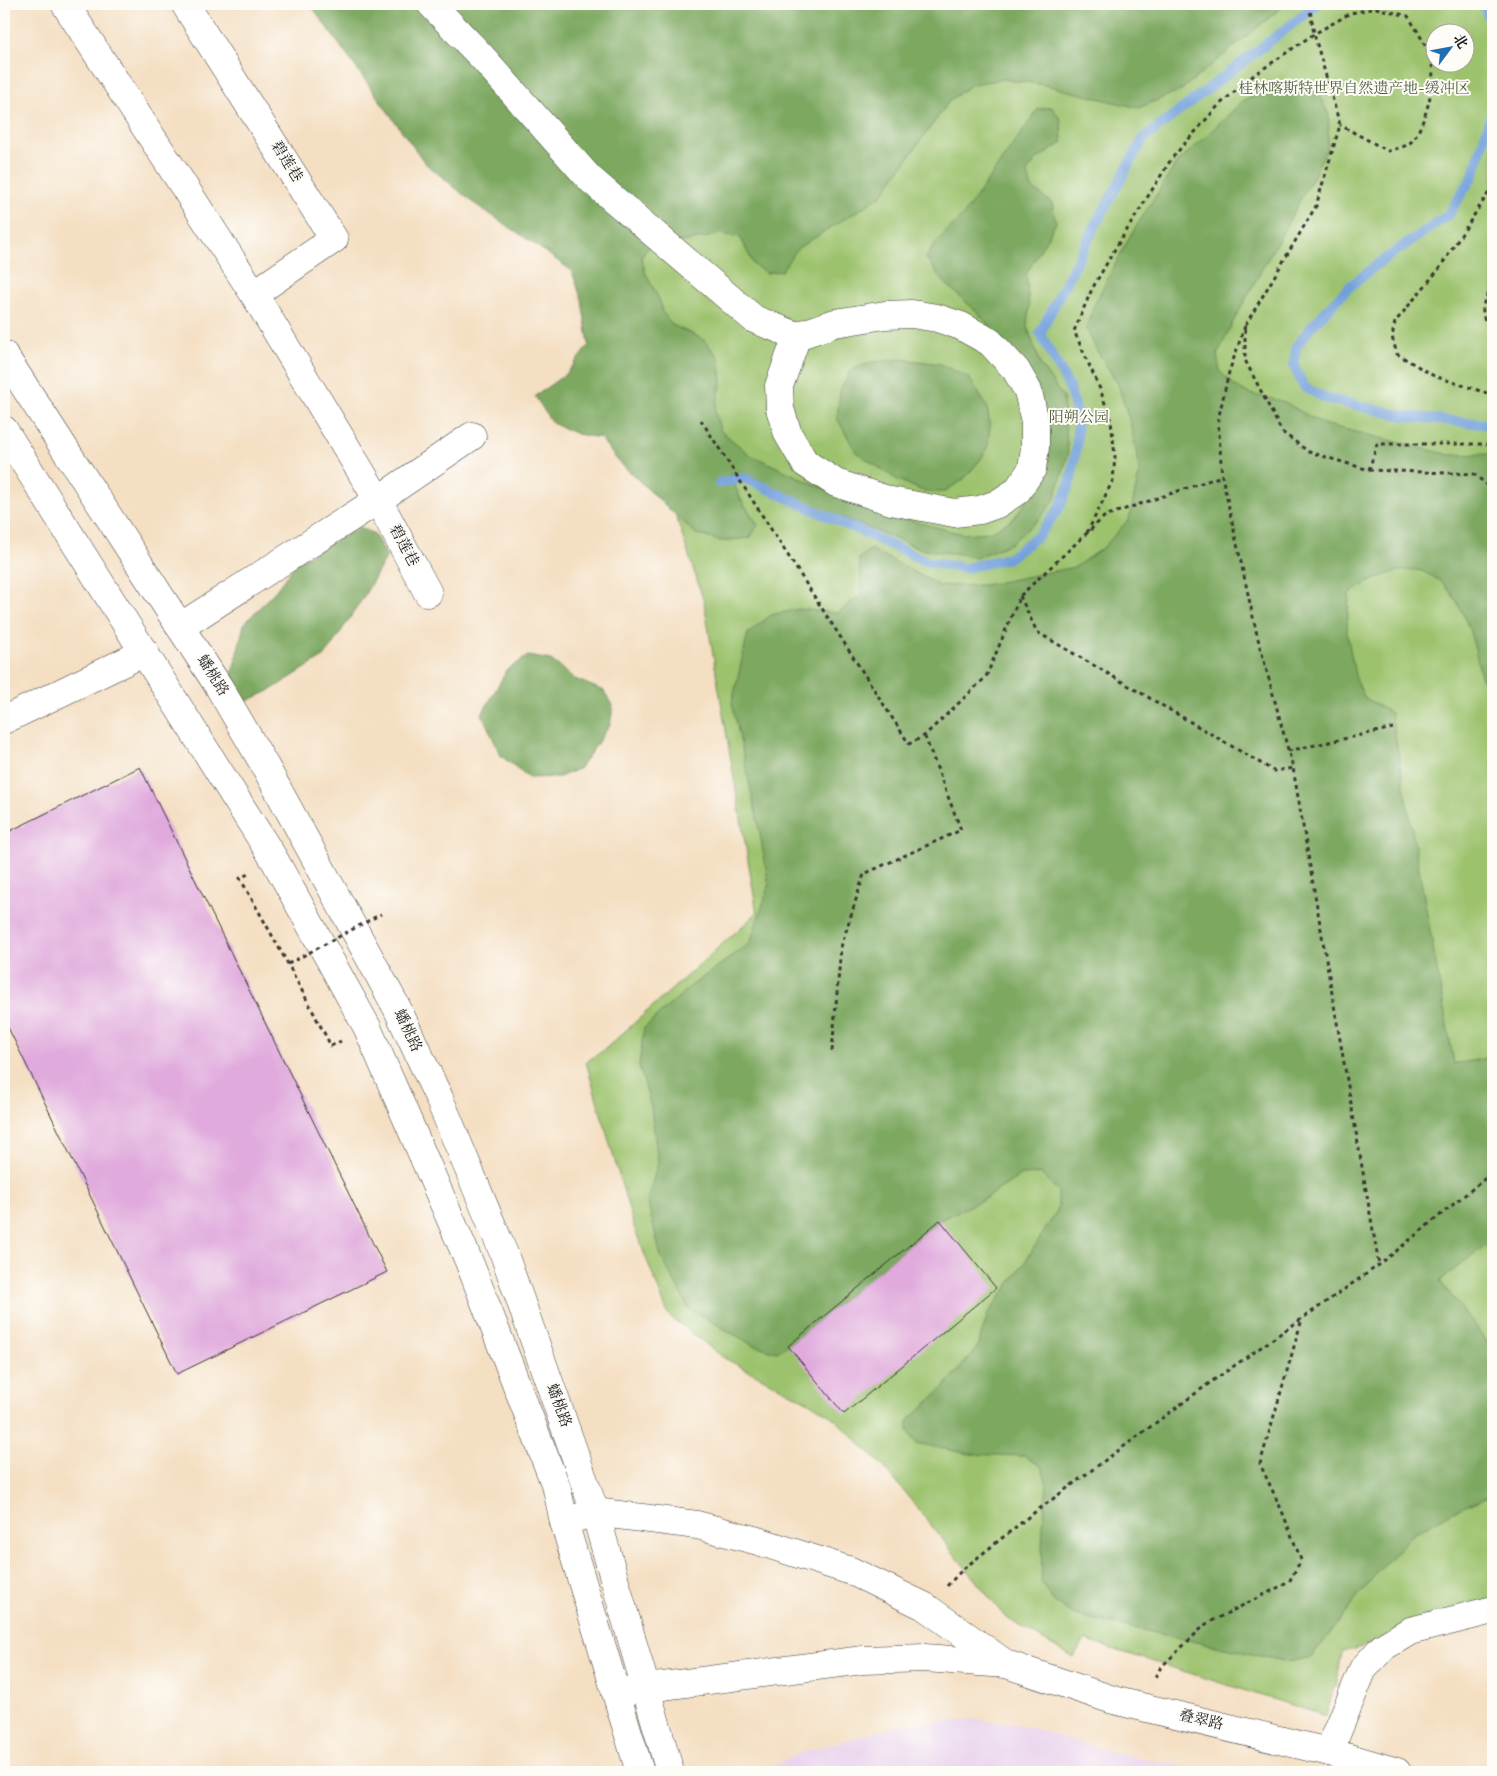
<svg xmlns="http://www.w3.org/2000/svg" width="1497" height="1776" viewBox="0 0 1497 1776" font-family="Vollkorn,'Noto Serif SC',serif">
<rect width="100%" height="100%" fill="#fdfcf7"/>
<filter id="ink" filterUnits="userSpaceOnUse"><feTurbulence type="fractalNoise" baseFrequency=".02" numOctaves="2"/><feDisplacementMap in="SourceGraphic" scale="10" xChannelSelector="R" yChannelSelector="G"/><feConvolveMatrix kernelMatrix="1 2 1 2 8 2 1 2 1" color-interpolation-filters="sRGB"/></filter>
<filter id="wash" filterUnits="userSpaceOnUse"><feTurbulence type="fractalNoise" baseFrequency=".0096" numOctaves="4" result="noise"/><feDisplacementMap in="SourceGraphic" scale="20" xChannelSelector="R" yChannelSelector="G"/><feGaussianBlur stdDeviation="1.12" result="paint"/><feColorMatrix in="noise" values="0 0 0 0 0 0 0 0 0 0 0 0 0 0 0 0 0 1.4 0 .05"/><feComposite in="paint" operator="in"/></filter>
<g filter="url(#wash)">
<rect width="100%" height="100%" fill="#f4dfc3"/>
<path fill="#e9d2ed" d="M973 1719 1020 1725 1120 1754 1212 1772H759L805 1751 908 1724Z"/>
<path fill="#9cc26d" stroke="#5c6f44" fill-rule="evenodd" d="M345 4H1493V1613L1342 1652 1336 1687H1334L1326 1716 1084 1640 1074 1658 1005 1617 885 1468 835 1419 809 1402 724 1358 679 1323 673 1320 668 1314 634 1227 586 1062 604 1050 757 913 704 602 654 449 579 282 554 234ZM1434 32H1464V62H1434Z"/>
<g fill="#7da860" stroke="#4c623e">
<path d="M310 4H1286L1181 90 1138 108 1045 85 1003 79 972 84 950 100 880 197 798 248 781 271 766 273 754 265 740 237 720 234 689 241 651 245 641 257 646 274 660 301 662 312 674 326 703 339 719 357 722 381 715 411 720 430 749 454 809 482 897 517 963 534 990 532 1013 519 1038 485 1049 461 1048 434 1012 350 980 315 943 281 926 258 935 243 965 213 1038 109 1052 107 1061 120 1062 143 1037 159 1027 172 1032 188 1052 203 1056 223 1026 274 1029 306 1027 326 1041 366 1063 397 1068 455 1054 501 1038 520 1011 543 976 558 961 554 924 550 823 510 746 474H730L740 498 758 525 750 538 720 541 696 534 618 461 600 438 577 434 552 423 535 396 567 373 589 345 582 301 572 271 530 241 475 204 425 163Z"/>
<path d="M1305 87 1320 97 1329 115 1328 146 1313 177 1233 322 1217 355 1220 372 1235 386 1250 394 1282 401 1323 424 1450 455 1493 454V677L1482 680C1474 645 1464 590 1428 574 1425 573 1421 570 1417 570 1393 568 1369 581 1349 594L1347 632 1355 676 1364 697 1391 713 1454 1064 1493 1057V1239L1440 1281 1493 1349V1495L1453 1511 1413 1534 1378 1571 1312 1657 1288 1662 1074 1615 1053 1601 1041 1582 1043 1524 1047 1484 1041 1466 1024 1456 969 1454 916 1443 908 1430V1421L946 1385 977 1348 988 1314 1025 1262 1058 1209V1191L1041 1174 1021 1175 986 1198 940 1220 797 1339 777 1352 753 1345 689 1309 661 1257 647 1200 658 1163 651 1107 639 1065 644 1028 691 986 750 943 769 886 759 828 732 703 748 633 771 615 799 609 838 613 862 593 859 558 871 549 940 586 985 585 1075 567 1104 547 1129 519 1140 470 1131 426 1118 384 1097 351 1086 328 1093 307 1129 238 1176 164 1243 101 1276 88Z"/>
<path d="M901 359 941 364 969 378 987 406 990 427 988 446 981 459 964 479 944 492H925L896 479 856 452 837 418 840 391 851 370 873 362Z"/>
<path d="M360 527 374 534 387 556 361 601 325 656 269 691 245 702 232 674 244 624 276 590 297 562Z"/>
<path d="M528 656 551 660 575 679 604 691 613 707 610 725 580 768 560 777 530 778 501 756 482 714 507 670Z"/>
</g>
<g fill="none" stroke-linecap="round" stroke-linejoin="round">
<g stroke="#719fda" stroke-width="10">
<path d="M1483 4 1492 24 1493 35"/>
<path d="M1493 109 1473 176 1448 215 1379 263 1348 288 1310 328 1296 347 1294 366 1304 387 1327 399 1404 416 1493 425"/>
<path d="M719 483 744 478 928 562 965 568 1009 558 1039 535 1060 507 1071 480 1077 445V414L1069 387 1040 333 1096 224 1143 139 1318 4"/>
</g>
</g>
<g id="blocks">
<g fill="#e0aadd">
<path d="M140 767 387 1272 177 1374 4 1019V834Z"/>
<path d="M940 1220 996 1288 844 1414 788 1346Z"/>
</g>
</g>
</g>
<g filter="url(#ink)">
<use href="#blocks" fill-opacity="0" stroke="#3c3935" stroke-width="1"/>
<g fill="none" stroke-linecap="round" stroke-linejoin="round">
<g stroke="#3c3935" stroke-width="29">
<g id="minor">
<path d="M65 4 254 294 378 500 428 593"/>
<path d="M185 4 334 239 254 294"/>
<path d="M431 4 482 57 590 179 754 319 797 336 835 323 885 315 912 314 937 318 961 326 990 342 1016 370 1028 391 1035 422V447L1032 469 1017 491 997 504 980 510 954 513 891 501 836 483 805 463 788 434 780 409 779 386 797 336"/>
<path d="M180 627 378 500 472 436"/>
<path d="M4 720 145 652"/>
<path d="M564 1522 595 1512 697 1525 758 1541 851 1571 924 1606 1006 1664"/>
<path d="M616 1692 863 1660 925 1658 1006 1664 1113 1700 1329 1752 1397 1772"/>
<path d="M1329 1752 1363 1669 1383 1647 1410 1631 1493 1610"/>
</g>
</g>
<g stroke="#3c3935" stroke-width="29">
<g id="major">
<path d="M4 355 219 687 265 766 397 1008 439 1098 504 1254 595 1512 670 1772"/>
<path d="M4 430 274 859 367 1027 470 1264 557 1489 564 1522 640 1772"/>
</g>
</g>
<g stroke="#3c3935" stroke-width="3" stroke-dasharray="4 4" stroke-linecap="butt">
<path d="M1309 4 1314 34 1340 125 1316 206 1245 326V360L1282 432 1309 452 1369 470 1474 474 1493 490"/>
<path d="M1493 186 1439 269 1395 322 1392 337 1397 354 1434 376 1493 395"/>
<path d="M1493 287C1480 302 1479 318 1493 332"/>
<path d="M1245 326 1229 372 1218 420 1222 476 1257 635 1293 768 1379 1265"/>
<path d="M701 420 909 744 924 736 986 677 1020 596 1105 516 1222 476"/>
<path d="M1369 470 1377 444H1493"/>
<path d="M1087 533 1113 480 1115 456 1111 421 1100 389 1074 331 1092 289 1115 249 1172 158 1219 105 1254 75 1314 34 1351 13 1376 8 1408 16C1418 32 1428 47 1432 65 1436 83 1424 130 1410 143 1405 147 1395 149 1388 151L1340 125"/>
<path d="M1020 596 1037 632 1274 771 1293 768"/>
<path d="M1288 751 1393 728"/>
<path d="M248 874 240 878 288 964 331 1046 341 1041"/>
<path d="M832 1051 841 947 864 874 961 830 925 737"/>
<path d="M947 1586 962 1570 1027 1518 1211 1382 1379 1265 1493 1172"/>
<path d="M1155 1677 1161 1667 1206 1624 1289 1582 1301 1560 1282 1511 1260 1464 1302 1319"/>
</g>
<use href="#minor" stroke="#fff" stroke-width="28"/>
<use href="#major" stroke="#fff" stroke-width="28"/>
<path stroke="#3c3935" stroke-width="3" stroke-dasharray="4 4" stroke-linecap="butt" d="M288 964 381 914"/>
</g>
</g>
<g text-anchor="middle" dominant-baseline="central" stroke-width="4" stroke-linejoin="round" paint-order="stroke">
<g font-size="15" fill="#4f5e3c" stroke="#fdfcf7">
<text x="1354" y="89">桂林喀斯特世界自然遗产地-缓冲区</text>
<text x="1079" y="418">阳朔公园</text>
</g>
<g font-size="15" fill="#1c1c1c" stroke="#fdfcf7">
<text transform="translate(286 162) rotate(58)">碧莲巷</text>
<text transform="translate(403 546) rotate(62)">碧莲巷</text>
<text transform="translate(212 676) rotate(58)">蟠桃路</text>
<text transform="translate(407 1031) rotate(65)">蟠桃路</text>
<text transform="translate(558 1406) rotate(70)">蟠桃路</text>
<text transform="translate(1201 1721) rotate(13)">叠翠路</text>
</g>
</g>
<rect width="1497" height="1776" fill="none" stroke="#fdfcf7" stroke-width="20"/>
<g transform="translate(1450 48) rotate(58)"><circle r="24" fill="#fdfcf7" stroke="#a3a29f"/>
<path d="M0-4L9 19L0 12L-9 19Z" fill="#1f6fb2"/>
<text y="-8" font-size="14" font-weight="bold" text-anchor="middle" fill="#1c1c1c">北</text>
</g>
</svg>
